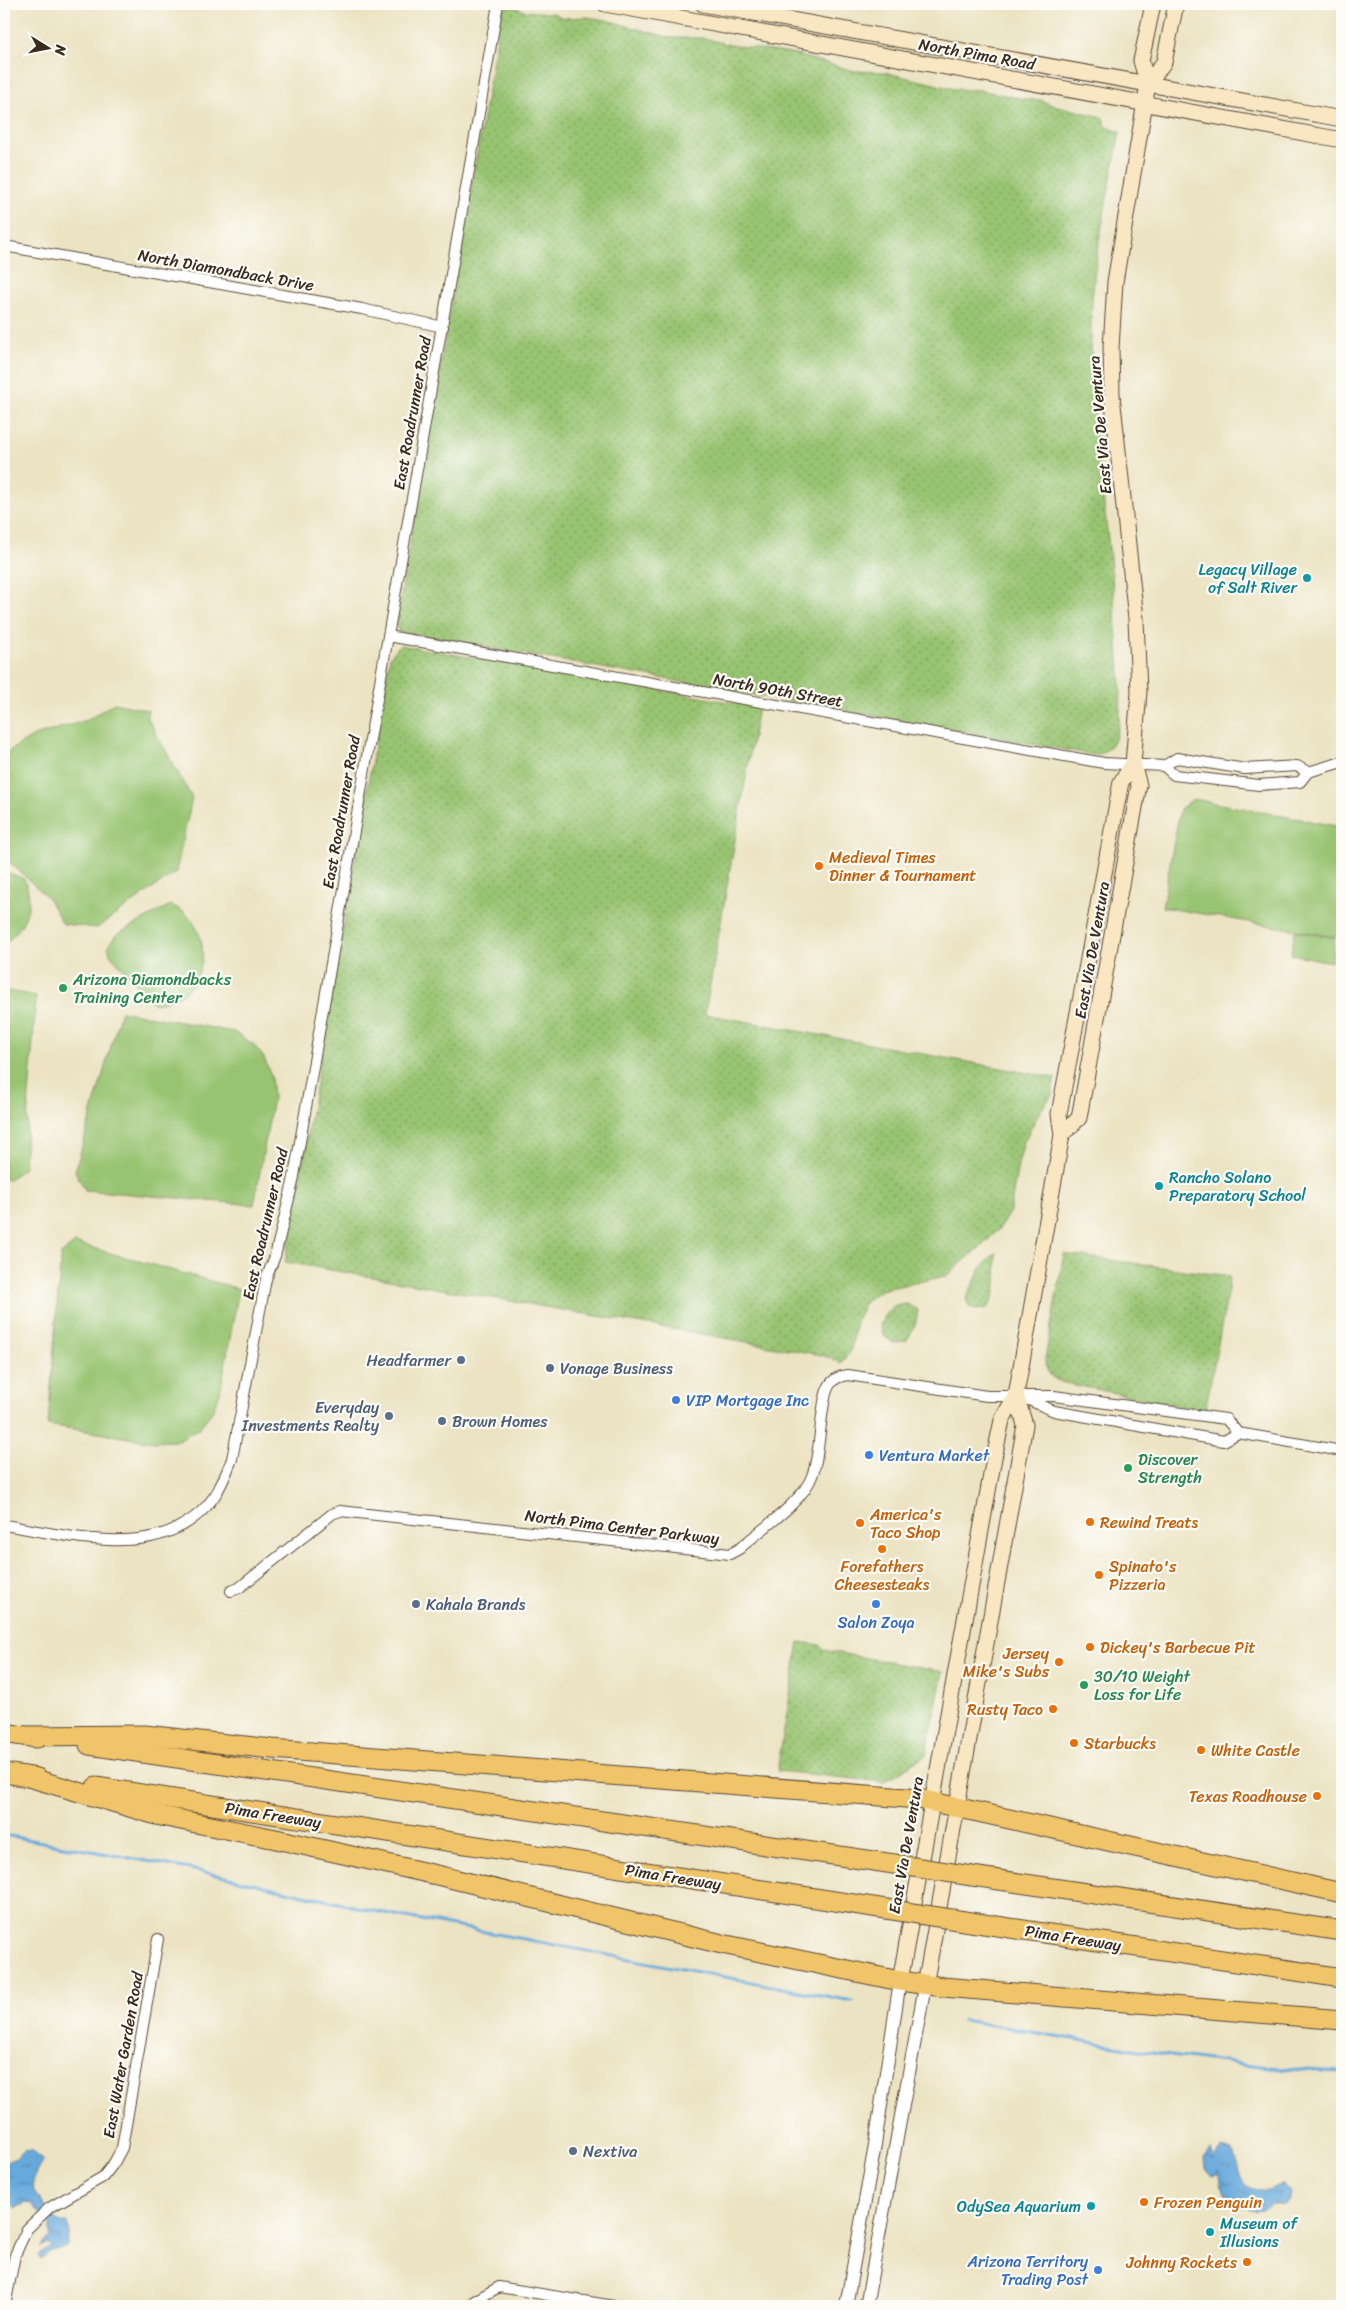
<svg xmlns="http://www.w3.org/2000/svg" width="1346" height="2310" viewBox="0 0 1346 2310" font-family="Sriracha,sans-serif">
<defs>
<pattern id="grass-dots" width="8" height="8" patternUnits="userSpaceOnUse" patternTransform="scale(1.25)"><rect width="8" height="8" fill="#98c471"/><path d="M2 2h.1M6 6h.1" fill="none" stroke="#7d9f5c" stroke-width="1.8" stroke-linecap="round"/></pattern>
<pattern id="water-ripples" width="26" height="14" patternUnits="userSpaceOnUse" patternTransform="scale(1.25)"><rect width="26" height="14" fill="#66a9db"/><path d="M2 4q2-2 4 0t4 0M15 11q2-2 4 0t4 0" fill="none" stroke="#558ab1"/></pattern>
</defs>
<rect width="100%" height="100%" fill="#fdfcf7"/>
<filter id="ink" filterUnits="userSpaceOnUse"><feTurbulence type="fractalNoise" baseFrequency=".02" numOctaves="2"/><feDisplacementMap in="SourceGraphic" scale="10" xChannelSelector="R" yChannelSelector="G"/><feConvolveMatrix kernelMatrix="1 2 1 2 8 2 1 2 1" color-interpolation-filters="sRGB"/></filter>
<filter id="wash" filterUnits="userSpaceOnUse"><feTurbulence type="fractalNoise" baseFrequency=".0096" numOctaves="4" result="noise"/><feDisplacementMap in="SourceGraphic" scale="20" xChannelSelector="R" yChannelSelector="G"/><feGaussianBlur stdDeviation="1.12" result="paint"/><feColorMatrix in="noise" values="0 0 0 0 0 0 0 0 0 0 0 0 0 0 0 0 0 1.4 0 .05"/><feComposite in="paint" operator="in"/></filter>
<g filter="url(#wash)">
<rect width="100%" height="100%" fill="#ece3c2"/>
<g fill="url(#grass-dots)" stroke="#6a7748">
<path d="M509 5 525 11 553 13 564 18 587 17 606 20 671 38H704L726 44 793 54 855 71 884 72 955 89 980 90 1023 99 1041 100 1049 104 1102 117 1107 127 1120 132C1108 196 1092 261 1091 326 1090 427 1110 527 1116 627 1119 662 1125 702 1116 736 1114 745 1104 754 1095 755L399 632 396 624 502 8H506Z"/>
<path d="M400 645 758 707 705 1014 1055 1078 1052 1095 1039 1113 1024 1142 1018 1164 1010 1211 999 1229 983 1245 946 1276 881 1290 866 1300 856 1321 851 1350 841 1363 822 1355 285 1262 390 657Z"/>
<path d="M996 1252C996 1270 1000 1296 986 1309L976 1310 969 1307 966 1299 981 1268Z"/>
<path d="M1064 1254 1229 1276 1228 1292 1205 1411 1065 1383C1053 1380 1045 1373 1045 1359Z"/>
<path d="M907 1304 918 1310 915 1326 907 1340 893 1343 884 1336 880 1325 886 1313 895 1305Z"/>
<path d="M799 1642 820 1645 823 1650 943 1672 926 1755 884 1782 777 1771Z"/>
</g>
<g fill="#98c471" stroke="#6a7748">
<path d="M114 703 148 710 147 717 192 798 176 872 97 928 63 924 48 898 4 857V754L34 736 87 720Z"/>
<path d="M1193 799 1342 827V938L1162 907 1180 809Z"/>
<path d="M4 871 24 879C36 904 24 929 4 944Z"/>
<path d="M170 905C206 917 213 967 186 991 177 999 165 1001 154 1004L110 954 108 946 116 935Z"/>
<path d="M1295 931 1335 938 1331 962 1291 954Z"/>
<path d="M4 990 36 996 24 1168 8 1180 4 1179Z"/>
<path d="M121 1011 234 1032 253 1044 264 1058 271 1076 273 1098 254 1205 85 1190 75 1171Z"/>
<path d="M75 1243 239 1289 220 1393 212 1412 199 1428 177 1441 154 1442 48 1425 61 1254Z"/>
</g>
<g fill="url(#water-ripples)" stroke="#506a7c">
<path d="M1211 2149 1214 2158 1222 2149 1232 2152C1242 2166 1234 2192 1265 2190 1273 2190 1277 2184 1284 2185L1283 2187 1290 2192 1289 2200 1284 2204 1271 2202C1262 2218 1232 2206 1224 2193 1220 2186 1222 2178 1218 2170V2174L1212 2175 1205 2169 1204 2158Z"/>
<path d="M24 2150 33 2151 43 2161 33 2181 34 2192 55 2219 61 2223H67L70 2232 67 2246 50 2252 40 2259 38 2255 52 2247 50 2244 40 2248 50 2237V2225L32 2204 26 2203 16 2208 4 2196V2163L18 2157Z"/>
</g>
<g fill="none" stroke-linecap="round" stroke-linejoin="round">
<g stroke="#66a9db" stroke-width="3">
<path d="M4 1835 190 1869 374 1911 852 2001"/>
<path d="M963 2020C1089 2041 1215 2067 1342 2072"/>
</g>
</g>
</g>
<g filter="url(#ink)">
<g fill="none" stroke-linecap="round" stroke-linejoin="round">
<g stroke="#564637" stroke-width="12">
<g id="minor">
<path d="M4 246 362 309 443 327"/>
<path d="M388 636 1104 763 1164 766 1177 758 1245 769 1297 766 1308 772"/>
<path d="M1164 766 1174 775 1259 785 1300 782 1308 772 1342 762"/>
<path d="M1022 1397 1054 1411 1224 1441 1238 1433"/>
<path d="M4 1525C72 1536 166 1564 214 1497 222 1485 227 1472 232 1459L266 1279 275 1256 293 1182 498 4"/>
<path d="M231 1591 239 1588 332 1514 340 1511 730 1554 739 1549C760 1530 803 1502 812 1476 821 1454 820 1401 829 1386 834 1378 840 1376 848 1375L987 1396H1054L1226 1419 1238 1433 1342 1451"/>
<path d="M5 2306 15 2255 27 2229 49 2208 103 2177 114 2163 122 2148 158 1939"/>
<path d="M472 2306 474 2301 499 2287 614 2306"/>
</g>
</g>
<g stroke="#564637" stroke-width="14">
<g id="tertiary">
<path d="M846 2306 874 2151 900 1981"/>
<path d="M866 2306 925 1986"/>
</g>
</g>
<g stroke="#564637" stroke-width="17">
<g id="secondary">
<path d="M605 4 1342 140"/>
<path d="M703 4 1342 119"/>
<path d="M1148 84 1164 62 1176 4"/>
<path d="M1062 1135 1079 1118 1139 785 1133 764 1139 692 1136 619 1112 395 1111 348 1115 282 1148 84 1141 61 1153 4"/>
<path d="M900 1981 994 1458 1002 1420 1016 1395 1062 1135 1059 1114 1121 782 1133 764"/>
<path d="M925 1986 1025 1425 1016 1395"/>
</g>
</g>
<g stroke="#564637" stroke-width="21">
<g id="motorway">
<path d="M4 1733 37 1738"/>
<path d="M26 1736 145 1735 272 1749 919 1799 1342 1893"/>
<path d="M89 1745 894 1864"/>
<path d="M4 1773 37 1778"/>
<path d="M25 1776 156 1815 276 1839 441 1876 722 1944 900 1981 943 1987 1342 2020"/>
<path d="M96 1787 886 1909"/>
<path d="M972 1876 1342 1931"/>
<path d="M964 1921 1342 1978"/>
</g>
</g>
<use href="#minor" stroke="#fff" stroke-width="10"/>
<use href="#tertiary" stroke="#fff" stroke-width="12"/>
<use href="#secondary" stroke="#f9e7c3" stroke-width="15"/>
<use href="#motorway" stroke="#f0c469" stroke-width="19"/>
<g stroke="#564637" stroke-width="21" stroke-linecap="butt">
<g id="motorway-bridge">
<path d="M894 1864 972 1876"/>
<path d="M886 1909 964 1921"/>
</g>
</g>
<use href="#motorway-bridge" stroke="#f0c469" stroke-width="19"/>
</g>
</g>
<g fill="#0f9aa8" stroke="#fdfcf7" stroke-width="2">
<circle cx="1307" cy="578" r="5"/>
<circle cx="1159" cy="1186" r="5"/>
<circle cx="1091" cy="2206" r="5"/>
<circle cx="1210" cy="2232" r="5"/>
</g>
<g fill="#e8710a" stroke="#fdfcf7" stroke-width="2">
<circle cx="819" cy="866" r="5"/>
<circle cx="1090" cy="1522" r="5"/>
<circle cx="860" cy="1523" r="5"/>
<circle cx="882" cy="1549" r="5"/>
<circle cx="1099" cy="1575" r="5"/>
<circle cx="1090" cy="1647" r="5"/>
<circle cx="1059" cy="1662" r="5"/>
<circle cx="1053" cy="1709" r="5"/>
<circle cx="1074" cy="1743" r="5"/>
<circle cx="1201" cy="1750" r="5"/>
<circle cx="1317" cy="1796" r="5"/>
<circle cx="1144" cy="2202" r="5"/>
<circle cx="1247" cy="2262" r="5"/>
</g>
<g fill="#2e9e5b" stroke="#fdfcf7" stroke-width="2">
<circle cx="63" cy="988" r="5"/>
<circle cx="1128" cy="1468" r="5"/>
<circle cx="1084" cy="1685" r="5"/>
</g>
<g fill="#5c6f8a" stroke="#fdfcf7" stroke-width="2">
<circle cx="461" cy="1360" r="5"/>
<circle cx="550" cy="1368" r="5"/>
<circle cx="389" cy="1416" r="5"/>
<circle cx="442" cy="1421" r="5"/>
<circle cx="416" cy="1604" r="5"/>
<circle cx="573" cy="2151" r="5"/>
</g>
<g fill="#3f7fe0" stroke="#fdfcf7" stroke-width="2">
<circle cx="676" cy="1400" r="5"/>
<circle cx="869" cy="1455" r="5"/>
<circle cx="876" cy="1604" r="5"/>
<circle cx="1098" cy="2270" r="5"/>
</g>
<g text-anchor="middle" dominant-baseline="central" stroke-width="4.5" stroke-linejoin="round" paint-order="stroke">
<g font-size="16" fill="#3b2a1e" stroke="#fdfcf7">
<text transform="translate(977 54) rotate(10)">North Pima Road</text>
<text transform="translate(226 270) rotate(10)">North Diamondback Drive</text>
<text transform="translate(412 413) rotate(-80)">East Roadrunner Road</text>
<text transform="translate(1100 425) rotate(-95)">East Via De Ventura</text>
<text transform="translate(778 690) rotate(10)">North 90th Street</text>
<text transform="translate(341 812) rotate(-80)">East Roadrunner Road</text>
<text transform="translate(1092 950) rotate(-80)">East Via De Ventura</text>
<text transform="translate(265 1224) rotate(-77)">East Roadrunner Road</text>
<text transform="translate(622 1527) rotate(7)">North Pima Center Parkway</text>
<text transform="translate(273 1815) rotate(9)">Pima Freeway</text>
<text transform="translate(906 1845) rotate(-80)">East Via De Ventura</text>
<text transform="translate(673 1877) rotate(9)">Pima Freeway</text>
<text transform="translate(1073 1938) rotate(9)">Pima Freeway</text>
<text transform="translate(123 2055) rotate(-80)">East Water Garden Road</text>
</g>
<g font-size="16" fill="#0d838f" stroke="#fdfcf7" text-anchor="end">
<text x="1297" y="569">Legacy Village<tspan x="1297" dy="18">of Salt River</tspan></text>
<text x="1169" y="1177" text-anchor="start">Rancho Solano<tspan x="1169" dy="18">Preparatory School</tspan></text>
<text x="1081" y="2206">OdySea Aquarium</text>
<text x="1220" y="2223" text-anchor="start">Museum of<tspan x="1220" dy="18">Illusions</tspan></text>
</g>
<g font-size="16" fill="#c56008" stroke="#fdfcf7" text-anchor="start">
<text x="829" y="857">Medieval Times<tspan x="829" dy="18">Dinner &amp; Tournament</tspan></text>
<text x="870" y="1514">America's<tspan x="870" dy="18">Taco Shop</tspan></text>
<text x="1100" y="1522">Rewind Treats</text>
<text x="882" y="1566" text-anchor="middle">Forefathers<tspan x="882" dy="18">Cheesesteaks</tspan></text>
<text x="1109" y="1566">Spinato's<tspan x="1109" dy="18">Pizzeria</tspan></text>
<text x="1100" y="1647">Dickey's Barbecue Pit</text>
<text x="1049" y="1653" text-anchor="end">Jersey<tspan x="1049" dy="18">Mike's Subs</tspan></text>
<text x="1043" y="1709" text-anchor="end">Rusty Taco</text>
<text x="1084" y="1743">Starbucks</text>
<text x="1211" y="1750">White Castle</text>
<text x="1307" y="1796" text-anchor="end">Texas Roadhouse</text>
<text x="1154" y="2202">Frozen Penguin</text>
<text x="1237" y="2262" text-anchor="end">Johnny Rockets</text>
</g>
<g font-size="16" fill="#27864d" stroke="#fdfcf7" text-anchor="start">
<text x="73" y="979">Arizona Diamondbacks<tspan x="73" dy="18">Training Center</tspan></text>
<text x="1138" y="1459">Discover<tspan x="1138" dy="18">Strength</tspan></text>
<text x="1094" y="1676">30/10 Weight<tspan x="1094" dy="18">Loss for Life</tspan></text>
</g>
<g font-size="16" fill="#4e5e75" stroke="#fdfcf7" text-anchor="start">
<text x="451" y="1360" text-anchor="end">Headfarmer</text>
<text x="560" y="1368">Vonage Business</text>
<text x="379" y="1407" text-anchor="end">Everyday<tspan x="379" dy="18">Investments Realty</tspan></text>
<text x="452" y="1421">Brown Homes</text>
<text x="426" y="1604">Kahala Brands</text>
<text x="583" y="2151">Nextiva</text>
</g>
<g font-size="16" fill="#366cbe" stroke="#fdfcf7" text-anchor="start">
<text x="686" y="1400">VIP Mortgage Inc</text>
<text x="879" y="1455">Ventura Market</text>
<text x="876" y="1622" text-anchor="middle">Salon Zoya</text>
<text x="1088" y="2261" text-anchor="end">Arizona Territory<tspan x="1088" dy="18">Trading Post</tspan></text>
</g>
</g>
<rect width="1346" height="2310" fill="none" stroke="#fdfcf7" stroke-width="20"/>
<g transform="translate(48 48) rotate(100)" stroke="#fdfcf7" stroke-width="4" paint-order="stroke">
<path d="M0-4L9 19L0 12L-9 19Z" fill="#3b2a1e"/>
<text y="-8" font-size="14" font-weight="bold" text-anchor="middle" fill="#3b2a1e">N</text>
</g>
</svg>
